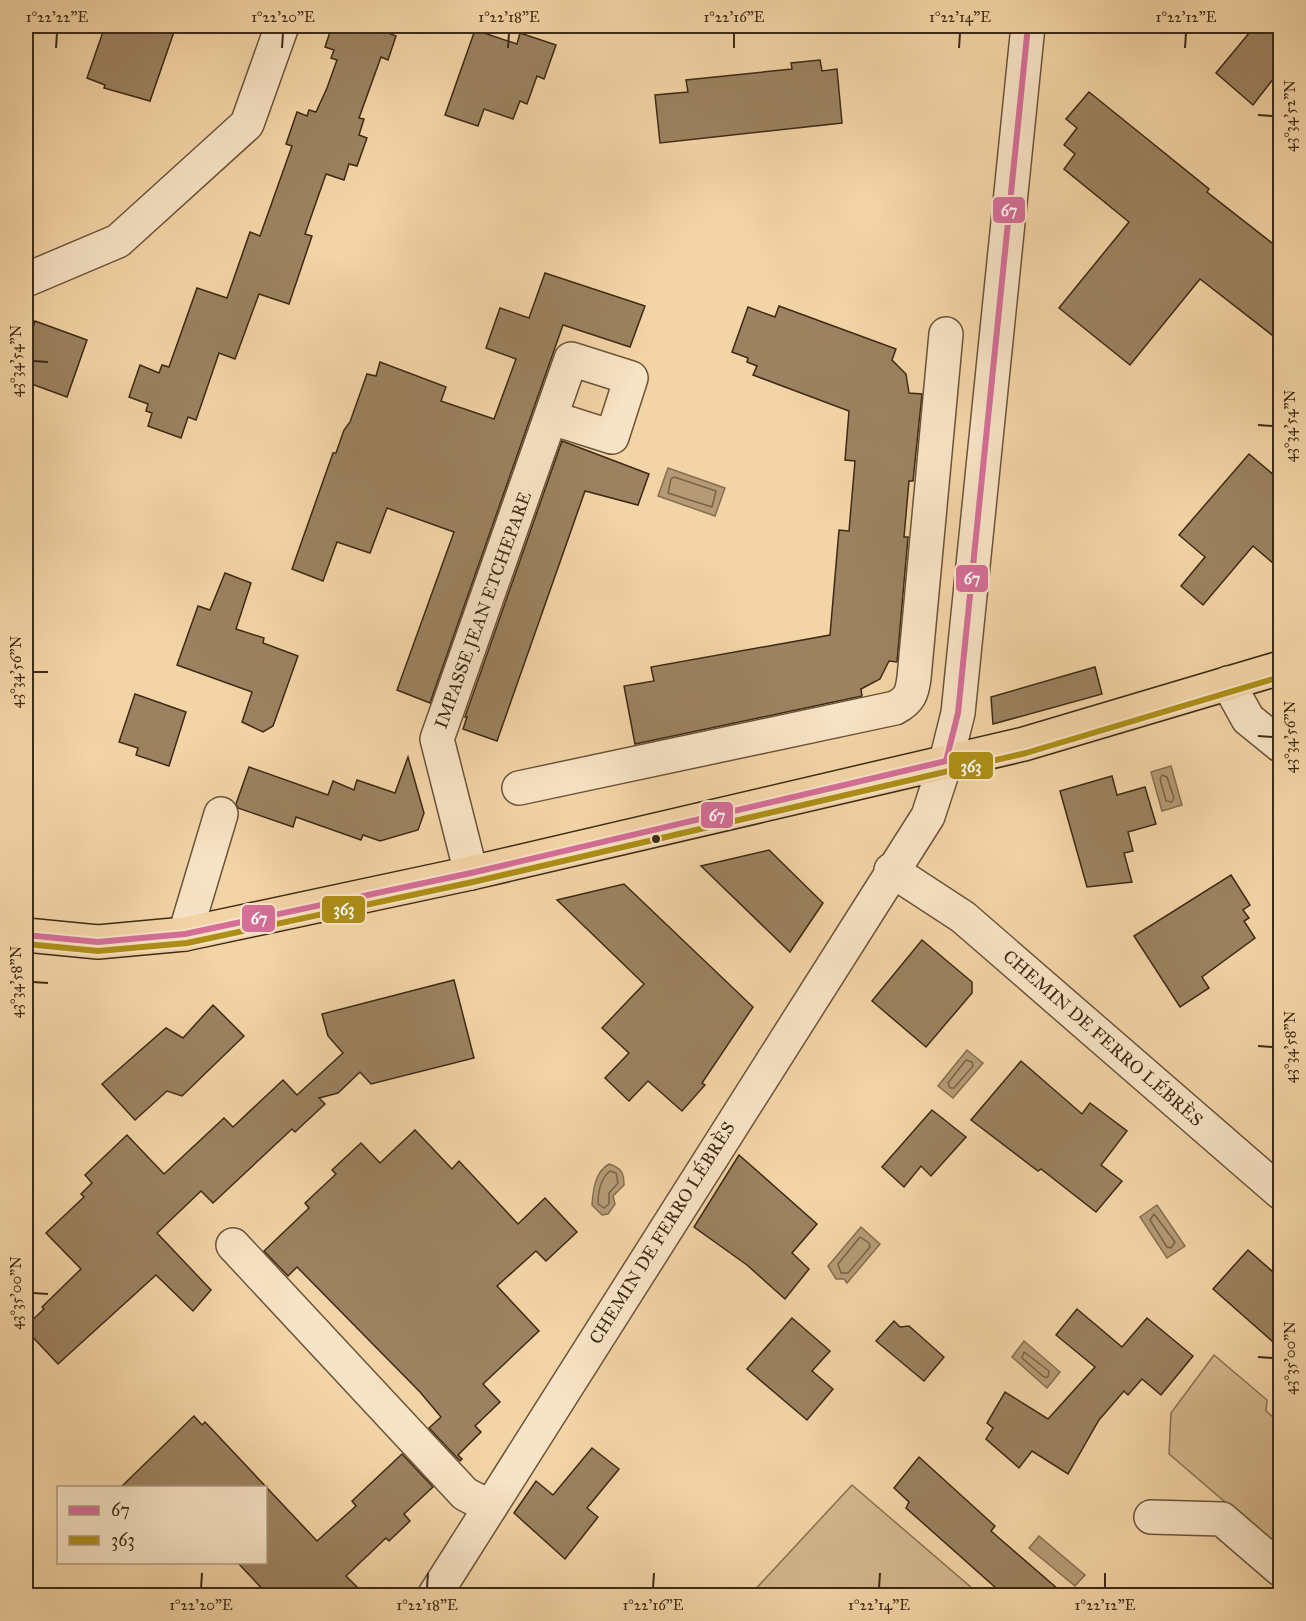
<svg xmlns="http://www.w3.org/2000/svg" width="1306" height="1621" viewBox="0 0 1306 1621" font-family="'IM FELL Great Primer',serif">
<rect width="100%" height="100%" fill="#f3d4a6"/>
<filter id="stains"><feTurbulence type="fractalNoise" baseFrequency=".00333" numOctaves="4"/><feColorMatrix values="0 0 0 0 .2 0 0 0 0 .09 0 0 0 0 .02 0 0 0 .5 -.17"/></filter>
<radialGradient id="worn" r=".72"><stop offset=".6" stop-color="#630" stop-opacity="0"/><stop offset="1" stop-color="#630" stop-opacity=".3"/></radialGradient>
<g fill="#d4b78d" stroke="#887051" stroke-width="1.5">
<path d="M1214 1355 1267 1400 1266 1411 1280 1423V1549L1169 1454 1171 1413Z"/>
<path d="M852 1485 980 1595H750Z"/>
</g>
<g fill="#b59a75" stroke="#856d4f" stroke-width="1.5">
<path d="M668 468 725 488 715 516 658 496Z"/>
<path d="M1171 766 1182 805 1162 811 1151 772Z"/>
<path d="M967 1050 983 1063 953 1098 938 1086Z"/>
<path d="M609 1164C621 1168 624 1172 624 1185L613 1196 615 1204 608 1214 602 1215 592 1205C593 1190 595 1172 609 1164Z"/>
<path d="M1157 1205 1185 1246 1167 1258 1140 1217Z"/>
<path d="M861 1227 880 1244 847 1283 844 1279H836L828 1266Z"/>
<path d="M1024 1341 1060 1372 1047 1388 1012 1357Z"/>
<path d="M1039 1536 1085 1575 1075 1586 1029 1548Z"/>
</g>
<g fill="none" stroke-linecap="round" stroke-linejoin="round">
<g stroke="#796245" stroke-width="1.5">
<path d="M674 477 716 491 712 507 668 493 671 479Z"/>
<path d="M1162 775 1167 777 1174 798 1172 802 1166 801 1160 779Z"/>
<path d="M966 1060 972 1062 973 1066 954 1088H950L948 1083Z"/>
<path d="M610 1171 616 1173 618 1183 609 1193V1204L604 1208 598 1204C598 1192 601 1178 610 1171Z"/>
<path d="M1154 1214 1175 1242 1171 1248 1167 1247 1150 1220Z"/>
<path d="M860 1237 869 1243 870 1247 848 1273H841L838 1264Z"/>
<path d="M1024 1352 1049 1371 1048 1377H1044L1022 1358Z"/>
</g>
</g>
<g fill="#9c8260" stroke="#3d2a15" stroke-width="1.5">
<path d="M105 26H176L150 101 104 88 105 85 87 78Z"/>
<path d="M332 26H369L396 36 388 60 381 57 359 118 364 119 359 135 367 138 357 166 349 164 344 180 326 174 305 234 312 236 289 304 259 294 235 359 219 353 196 420 188 417 181 438 148 426 152 413 146 411 148 404 129 397 140 365 159 373 162 365 169 367 197 288 227 298 250 232 260 236 292 146 286 144 297 112 307 116 309 110 316 112 327 88 337 60 331 58 334 50 325 47Z"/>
<path d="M1255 26H1281V69L1253 105 1216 73Z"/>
<path d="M475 30 517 44 520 33 556 45 544 79 537 76 527 104 520 101 513 119 484 109 478 126 445 115Z"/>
<path d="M820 60 822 71 837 69 842 123 660 143 655 95 688 92 686 80 792 69 791 63Z"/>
<path d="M1089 92 1209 189 1207 192 1281 250V342L1200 279 1130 365 1059 308 1129 222 1064 169 1075 154 1064 145 1077 128 1066 119Z"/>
<path d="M545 273 645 306 630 347 563 325 430 703 397 690 454 532 387 508 370 553 337 542 323 581 292 569 333 453H336L344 430 350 422 367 374 376 376 380 362 446 387 441 401 494 419 516 359 486 348 500 308 529 318Z"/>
<path d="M779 306 896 349 892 360 906 374 909 393 922 394 913 481H909L904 537H908L897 662 889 661 880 679 861 689 862 696 635 744 624 686 654 681 651 667 830 635 839 530 849 531 855 461 845 460 849 411 753 375 757 366 747 362 748 358 732 352 748 307 775 317Z"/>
<path d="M35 321 87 340 67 397 26 382V349Z"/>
<path d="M562 441 649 474 638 505 585 491 497 741 463 729 467 717H465Z"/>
<path d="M1249 454 1281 481V570L1253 546 1203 605 1181 586 1205 557 1179 535Z"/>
<path d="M225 573 251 583 236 629 264 638 263 643 298 656 273 726 263 732 242 722 252 692 177 665 198 606 210 610Z"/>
<path d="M1095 667 1102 694 993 724 991 697Z"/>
<path d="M135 694 186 712 169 766 136 755 138 748 119 742Z"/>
<path d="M408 757 424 813 418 830 380 841 363 835 361 840 296 817 293 827 238 808 236 804 249 767 328 795 333 781 354 790 357 780 395 793Z"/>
<path d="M1112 776 1117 795 1145 787 1156 824 1128 832 1133 851 1124 853 1132 882 1087 887 1060 791Z"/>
<path d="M769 850 823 903 790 952 701 866Z"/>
<path d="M1231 875 1250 905 1243 910 1249 918 1244 921 1255 938 1202 977 1209 988 1180 1007 1134 936Z"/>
<path d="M624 884 753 1007 702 1083 705 1085 682 1111 648 1081 629 1101 605 1078 629 1053 602 1028 644 984 557 900Z"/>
<path d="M922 940 972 982V993L926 1047 872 1001Z"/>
<path d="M454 980 474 1058 371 1084 360 1072 338 1093 319 1098 325 1104 295 1132 292 1129 213 1203 201 1191 157 1233 211 1290 193 1311 156 1275 58 1364 26 1330V1326L44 1309 42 1307 81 1269 46 1233 84 1197 81 1194 92 1183 85 1175 127 1135 164 1174 224 1118 233 1127 283 1080 297 1095 343 1053 328 1036 322 1014Z"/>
<path d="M213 1005 244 1036 182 1096 167 1091 135 1120 102 1084 166 1028 183 1038Z"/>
<path d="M1021 1061 1082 1114 1090 1103 1127 1131 1101 1165 1122 1181 1096 1212 1041 1169 1038 1171 971 1120Z"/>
<path d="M932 1110 966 1137 931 1176 921 1166 904 1187 882 1167Z"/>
<path d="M415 1130 452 1169 459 1161 518 1224 545 1198 577 1232 546 1261 536 1251 497 1286 539 1331 483 1384 500 1402 475 1426 481 1432 458 1455 462 1459 460 1461 429 1428 441 1417 420 1392 297 1267 288 1276 264 1251 309 1208 305 1203 336 1174 332 1170 361 1143 380 1163Z"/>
<path d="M739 1155 817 1224 792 1253 809 1269 785 1299 747 1265 694 1227Z"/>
<path d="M1248 1250 1281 1279V1349L1213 1289Z"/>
<path d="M1077 1309 1122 1347 1147 1318 1193 1356 1161 1395 1142 1379 1128 1395 1124 1391 1099 1420 1068 1474 1032 1451 1019 1468 986 1439 993 1428 987 1423 1005 1392 1048 1419 1095 1367 1056 1335Z"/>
<path d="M792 1318 830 1351 812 1371 833 1389 807 1420 747 1369Z"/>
<path d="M894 1321 900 1327 909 1326 944 1357 924 1381 876 1341Z"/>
<path d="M194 1416 202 1425 205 1422 317 1541 356 1506 352 1501 402 1454 433 1487 404 1514 410 1521 389 1541 386 1538 346 1576 366 1596H269L238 1563H266V1488H120Z"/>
<path d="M592 1448 619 1469 587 1508 598 1517 565 1559 514 1513 536 1481 553 1495Z"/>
<path d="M919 1457 995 1526 991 1531 1066 1596H1005L906 1508 909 1502 894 1488Z"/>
</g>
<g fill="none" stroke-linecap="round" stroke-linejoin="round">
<g stroke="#6a5439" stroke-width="36">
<g id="minor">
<path d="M26 280 118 241 247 124 282 26"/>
<path d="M1228 683 1248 719 1280 745"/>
<path d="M519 788 895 708C910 700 912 693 914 678L946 334"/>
<path d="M891 870 963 917 1280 1192"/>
<path d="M471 873 437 739 571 359 631 378 612 437 552 418"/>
<path d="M185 934 221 814"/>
<path d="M233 1245 465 1494 490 1507"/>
<path d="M1151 1517 1222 1519 1280 1569"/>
<path d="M434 1596 928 816 946 761 958 713 1028 26"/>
</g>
</g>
<g stroke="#3d2a15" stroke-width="36">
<path id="major" d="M26 935 98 942 185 934 471 873 1024 744 1280 668"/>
</g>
<use href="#minor" stroke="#f7e3c5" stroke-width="33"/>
<use href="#major" stroke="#f3d4a6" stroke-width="33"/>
<g stroke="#f7e3c5" stroke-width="10">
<g id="bus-1">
<path d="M946 761 958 713 1028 26"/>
<path d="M26 935 98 942 185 934 471 873 946 761"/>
</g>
</g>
<g stroke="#f7e3c5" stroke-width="10">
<path id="bus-2" d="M26 944 98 951 187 943 473 882 1026 753 1280 677"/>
</g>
<use href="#bus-1" stroke="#d56e98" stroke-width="6"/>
<use href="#bus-2" stroke="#ad8f16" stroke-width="6"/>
</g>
<path fill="none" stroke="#3d2a15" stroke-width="2" d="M56 48 57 33M282 48 283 33M508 48 509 33M734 48V33M959 48 960 33M1185 48 1186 33M1258 115 1273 116M33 361 48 362M1258 425 1273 426M33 672H48M1258 736 1273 737M33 982 48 983M1258 1046 1273 1047M33 1293 48 1294M1258 1357 1273 1358M201 1588 202 1573M427 1588 428 1573M653 1588 654 1573M879 1588 880 1573M1105 1588V1573"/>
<circle fill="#3d2a15" stroke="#f7e3c5" stroke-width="2" cx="656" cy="839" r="5"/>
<g text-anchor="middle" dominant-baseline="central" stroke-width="6" stroke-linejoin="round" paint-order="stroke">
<g font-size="18" fill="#3d2a15" stroke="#f7e3c5">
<text transform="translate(483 610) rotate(-70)">IMPASSE JEAN ETCHEPARE</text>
<text transform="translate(1103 1038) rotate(41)">CHEMIN DE FERRO LÉBRÈS</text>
<text transform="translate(662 1233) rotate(-58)">CHEMIN DE FERRO LÉBRÈS</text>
</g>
</g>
<g stroke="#f7e3c5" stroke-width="2">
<rect x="992" y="196" width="34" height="28" rx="6" fill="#d56e98"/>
<rect x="955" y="564" width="34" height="29" rx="6" fill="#d56e98"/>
<rect x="948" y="751" width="46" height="29" rx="6" fill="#ad8f16"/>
<rect x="700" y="801" width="34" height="28" rx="6" fill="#d56e98"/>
<rect x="321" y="895" width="45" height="29" rx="6" fill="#ad8f16"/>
<rect x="241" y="904" width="35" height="29" rx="6" fill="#d56e98"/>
</g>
<g font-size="16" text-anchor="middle" font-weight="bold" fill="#fff">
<text x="1009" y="216">67</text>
<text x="972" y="584">67</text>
<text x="971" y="772">363</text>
<text x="717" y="821">67</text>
<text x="344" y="915">363</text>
<text x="259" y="924">67</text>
</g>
<rect width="1306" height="1621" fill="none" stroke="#f3d4a6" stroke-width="66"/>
<rect x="57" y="1486" width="210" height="78" fill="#f7e3c5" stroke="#ad997f" stroke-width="1.5"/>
<rect x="69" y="1506" width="30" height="9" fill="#d56e98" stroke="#ad997f" stroke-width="1.5"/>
<text x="111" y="1516" font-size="18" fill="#3d2a15">67</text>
<rect x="69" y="1536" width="30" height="9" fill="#ad8f16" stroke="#ad997f" stroke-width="1.5"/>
<text x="111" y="1546" font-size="18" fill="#3d2a15">363</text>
<rect x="33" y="33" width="1240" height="1555" fill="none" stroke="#3d2a15" stroke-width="2"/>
<g font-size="15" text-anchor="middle" fill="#3d2a15">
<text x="57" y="22">1°22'22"E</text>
<text x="283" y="22">1°22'20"E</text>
<text x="509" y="22">1°22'18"E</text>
<text x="734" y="22">1°22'16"E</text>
<text x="960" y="22">1°22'14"E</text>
<text x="1186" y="22">1°22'12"E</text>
<text transform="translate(1290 116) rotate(-90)" y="5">43°34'52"N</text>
<text transform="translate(16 361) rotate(-90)" y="5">43°34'54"N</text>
<text transform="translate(1290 426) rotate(-90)" y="5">43°34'54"N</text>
<text transform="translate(16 672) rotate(-90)" y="5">43°34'56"N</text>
<text transform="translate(1290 737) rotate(-90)" y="5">43°34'56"N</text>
<text transform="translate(16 982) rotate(-90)" y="5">43°34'58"N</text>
<text transform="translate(1290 1047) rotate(-90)" y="5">43°34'58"N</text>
<text transform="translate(16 1293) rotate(-90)" y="5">43°35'00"N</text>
<text transform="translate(1290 1358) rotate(-90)" y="5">43°35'00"N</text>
<text x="201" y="1610">1°22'20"E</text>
<text x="427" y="1610">1°22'18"E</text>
<text x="653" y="1610">1°22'16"E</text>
<text x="879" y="1610">1°22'14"E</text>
<text x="1105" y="1610">1°22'12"E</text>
</g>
<rect width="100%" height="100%" filter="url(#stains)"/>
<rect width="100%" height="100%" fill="url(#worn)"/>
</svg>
